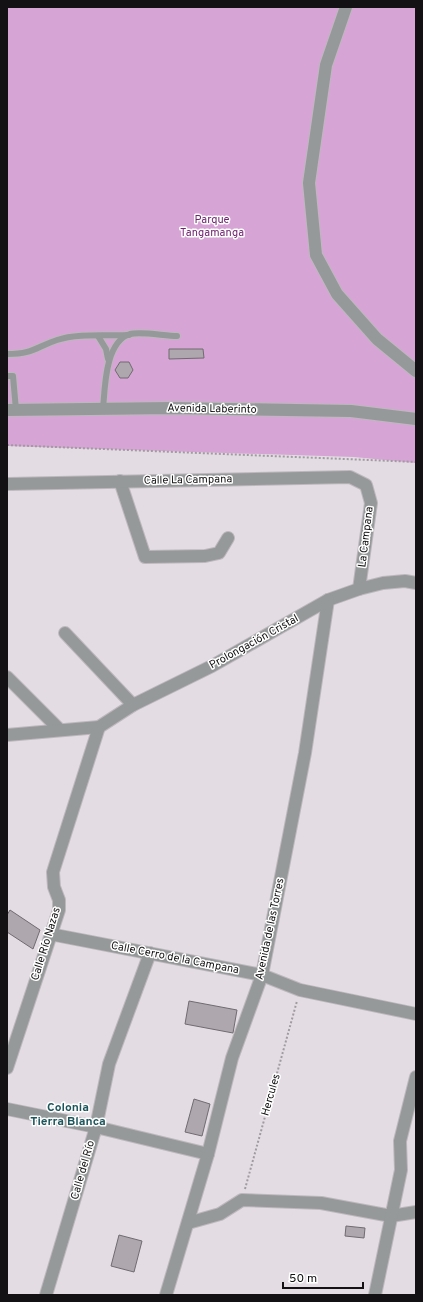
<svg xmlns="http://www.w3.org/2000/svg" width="423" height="1302" viewBox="0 0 423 1302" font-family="Overpass,sans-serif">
<rect width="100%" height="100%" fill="#e3dde3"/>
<path fill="#d7a4d6" d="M7 7H416V463L354 457 7 446Z"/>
<g fill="#aea8ae" stroke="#706b70">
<path d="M169 349H203L204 358 169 359Z"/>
<path d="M120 362H129L133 370 128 378H120L115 370Z"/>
<path d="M10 910 40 930 33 949 7 932V915Z"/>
<path d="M189 1001 237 1010 233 1033 185 1024Z"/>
<path d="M194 1099 210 1104 202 1136 185 1132Z"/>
<path d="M346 1226 365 1228 364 1238 345 1236Z"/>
<path d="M119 1235 142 1241 134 1272 111 1266Z"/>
</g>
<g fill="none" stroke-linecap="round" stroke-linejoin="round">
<g stroke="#beb8be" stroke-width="8">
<g id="lane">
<path d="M98 336 106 349 108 359"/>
<path d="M7 354C33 354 36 347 57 340 77 333 107 336 129 335"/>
<path d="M7 376H13L16 410"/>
<path d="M103 409C105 387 105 342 130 334 141 331 165 336 177 336"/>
</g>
</g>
<g stroke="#beb8be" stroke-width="14">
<g id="street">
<path d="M346 7 326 65 309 183 316 255 337 294 377 339 416 371"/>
<path d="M7 410 172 408 351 411 416 419"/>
<path d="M120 481 145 557 205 556 219 553 228 538"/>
<path d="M7 484 350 477 366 485 371 503 359 589"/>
<path d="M65 633 133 705"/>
<path d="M7 677 60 730"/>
<path d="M7 735 99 727 133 705 212 666 328 600 359 589 383 583 405 581 416 583"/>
<path d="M50 934 262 975 300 990 416 1014"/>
<path d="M7 1068 59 910V900L54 887 53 872 99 727"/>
<path d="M7 1109 96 1127 208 1154"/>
<path d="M188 1223 220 1214 242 1200 321 1203 391 1216 416 1212"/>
<path d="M46 1295 96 1127 109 1064 150 953"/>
<path d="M166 1295 208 1154 232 1058 262 975 305 753 328 600"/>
<path d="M375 1295 401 1170 400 1141 416 1077"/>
</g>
</g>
<g stroke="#9f9b9f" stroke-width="2" stroke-dasharray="2 2" stroke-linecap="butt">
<path d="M7 445 416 462"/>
<path d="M245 1189 297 1001"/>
</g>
<use href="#lane" stroke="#959999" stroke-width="6"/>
<use href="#street" stroke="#959999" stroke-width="12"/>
</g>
<g text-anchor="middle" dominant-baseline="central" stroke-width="3" stroke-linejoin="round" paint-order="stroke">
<g font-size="11" fill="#6e226f" stroke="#fff">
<text x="212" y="220">Parque<tspan x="212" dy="13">Tangamanga</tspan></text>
</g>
<g font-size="11" fill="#131113" stroke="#fff">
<text transform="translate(212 409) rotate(1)">Avenida Laberinto</text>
<text transform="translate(188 480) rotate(-1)">Calle La Campana</text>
<text transform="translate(366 537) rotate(-83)">La Campana</text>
<text transform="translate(254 642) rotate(-29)">Prolongación Cristal</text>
<text transform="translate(270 929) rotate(-78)">Avenida de las Torres</text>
<text transform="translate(46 944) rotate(-73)">Calle Río Nazas</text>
<text transform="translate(175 958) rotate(11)">Calle Cerro de la Campana</text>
<text transform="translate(271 1095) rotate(-74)">Hercules</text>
<text transform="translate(83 1170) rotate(-74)">Calle del Río</text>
</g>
<g font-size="12" font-weight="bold" fill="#1b555c" stroke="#fff">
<text x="68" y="1108">Colonia<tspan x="68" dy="14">Tierra Blanca</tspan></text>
</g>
</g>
<rect width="423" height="1302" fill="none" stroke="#131113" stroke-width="16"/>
<path d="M283 1282v6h80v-6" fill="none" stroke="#131113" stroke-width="2"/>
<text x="289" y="1282" font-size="12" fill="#131113" stroke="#ffffff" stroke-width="3" paint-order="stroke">50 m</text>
</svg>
